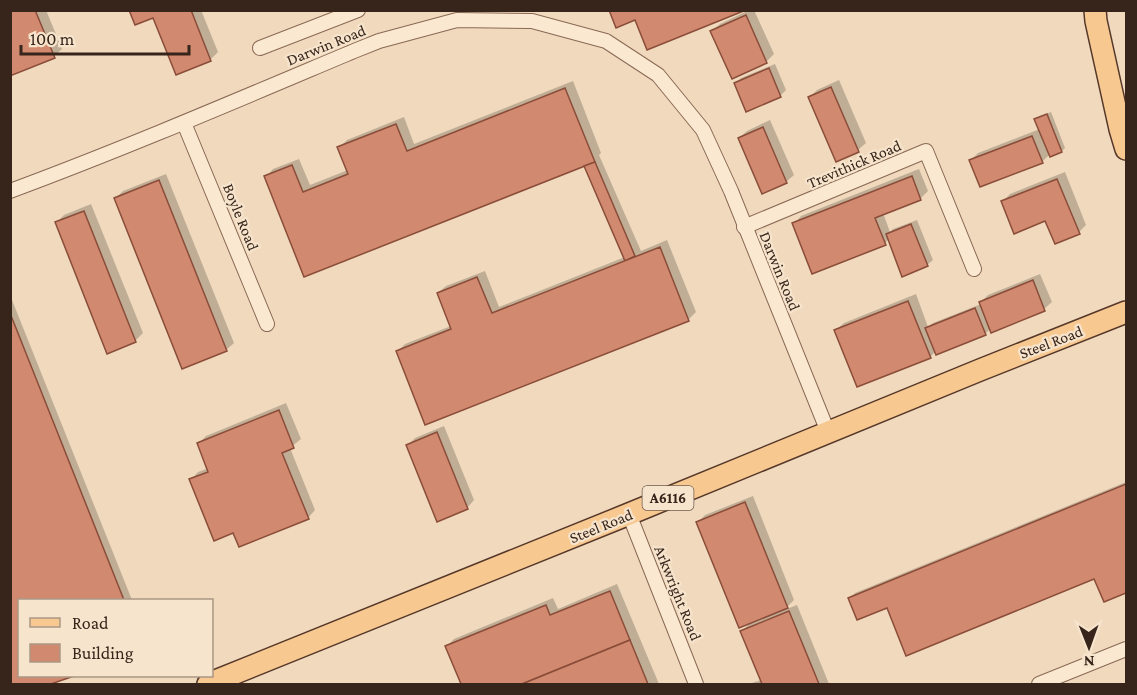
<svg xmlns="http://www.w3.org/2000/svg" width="1137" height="695" viewBox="0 0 1137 695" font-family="'Crimson Pro',serif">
<rect width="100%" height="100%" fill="#f0d9bc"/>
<g fill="#0003">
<path d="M10 10H46L62 49 54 56 10 75Z"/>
<path d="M130 10H201L218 52 210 60 154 16Z"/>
<path d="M744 10H754L774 54 766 62 712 31 720 24 745 12Z"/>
<path d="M775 64 786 90 780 96 736 83 741 78Z"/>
<path d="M839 80 866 143 858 150 810 97 817 90Z"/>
<path d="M573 81 601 153 599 155 641 251 667 240 696 312 688 320 397 352 405 344 451 326 438 293 446 286 485 271 499 307 625 257 590 162 305 275 266 177 273 169 299 159 310 185 348 170 339 148 347 140 404 117 414 144Z"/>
<path d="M1051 112 1065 148 1062 151 1051 155 1050 154 1042 162 971 160 978 153 1040 129 1036 120 1040 116Z"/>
<path d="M770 120 794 175 786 182 739 138 747 131Z"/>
<path d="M919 169 928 191 920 199 883 213 890 232 893 229 917 220 933 260 927 265 889 239 885 243 794 224 801 216Z"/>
<path d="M1065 172 1086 225 1079 232 1002 202 1010 194Z"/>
<path d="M166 174 234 343 226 350 115 199 123 191Z"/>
<path d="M91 204 143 333 135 341 57 222 64 215Z"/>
<path d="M1040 274 1052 302 1044 309 992 331 991 328 985 334 936 351 930 357 836 330 844 323 916 294 928 327 933 323 981 304 980 303 988 295Z"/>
<path d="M10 295 132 600H20V676H70L47 684H10Z"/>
<path d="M286 403 301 439 290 448 315 510 308 518 234 531 191 480 198 472 209 468 199 443 206 436Z"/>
<path d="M444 426 474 500 467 508 408 445 415 438Z"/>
<path d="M1126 482V591L1105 600 1095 577 888 606 850 598 855 593Z"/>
<path d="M753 496 794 600 784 610 797 605 829 684H749L761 680 742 631 752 621 698 522 705 515Z"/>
<path d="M617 584 659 684H462L447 646 454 639 553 598 558 609Z"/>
</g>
<g fill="#d1896f" stroke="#8a4d39" stroke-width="1.5">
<path d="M10 10H35L55 58 10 76Z"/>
<path d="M129 10H191L211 61 176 75 153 18 135 25Z"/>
<path d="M609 10H746L647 50 635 20 616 28Z"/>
<path d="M746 15 767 63 732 79 710 31Z"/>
<path d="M769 68 781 97 746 112 734 83Z"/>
<path d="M831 87 859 152 836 162 808 97Z"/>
<path d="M565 88 595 162 304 277 264 176 292 165 303 192 348 174 337 147 396 124 407 151Z"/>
<path d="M1047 114 1062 152 1050 157 1034 119Z"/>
<path d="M763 127 787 183 762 194 738 138Z"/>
<path d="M1032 136 1043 163 980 187 969 160Z"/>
<path d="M595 162 635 256 625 261 584 166Z"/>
<path d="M912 176 921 200 875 218 886 245 812 274 792 223Z"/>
<path d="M1057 179 1080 234 1055 244 1045 221 1014 234 1001 201Z"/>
<path d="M159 180 227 351 182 369 114 198Z"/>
<path d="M84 211 136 342 107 354 55 222Z"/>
<path d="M911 224 928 266 902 277 886 234Z"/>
<path d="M660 247 689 321 425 425 396 351 451 329 437 293 477 277 492 313Z"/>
<path d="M1033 280 1045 311 991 333 979 302Z"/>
<path d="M908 301 931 358 857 387 834 330Z"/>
<path d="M975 308 986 335 936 355 925 328Z"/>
<path d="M10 313 124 600H20V676H74L51 684H10Z"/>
<path d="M279 410 294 448 282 453 309 519 239 547 233 533 214 541 189 479 208 472 197 443Z"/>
<path d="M437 432 468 509 437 522 406 445Z"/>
<path d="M1126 484V593L1104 602 1094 579 906 656 887 608 857 620 848 598Z"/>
<path d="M745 502 788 608 739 628 696 522Z"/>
<path d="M610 591 630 640 522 684H461L445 646 546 605 550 615Z"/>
<path d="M789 611 819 684H762L740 631Z"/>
<path d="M630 640 648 684H522Z"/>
</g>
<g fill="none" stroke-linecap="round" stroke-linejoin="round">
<g stroke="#896955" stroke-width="16">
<g id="street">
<path d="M260 48 358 10"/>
<path d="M184 123 267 324"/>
<path d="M10 191C126 148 240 99 354 51L379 41 457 20 532 21 606 41 658 75 703 130 731 191 828 432"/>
<path d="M744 227 926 151 974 269"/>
<path d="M629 514 696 684"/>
<path d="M1039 684 1126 649"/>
</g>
</g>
<g stroke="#56382a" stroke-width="24">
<g id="primary">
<path d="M1095 10 1096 21 1120 129 1126 149"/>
<path d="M208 684 629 514 980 370 1126 312"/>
</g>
</g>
<use href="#street" stroke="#fbe8d0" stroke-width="14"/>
<use href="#primary" stroke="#f7c890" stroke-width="21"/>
</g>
<g text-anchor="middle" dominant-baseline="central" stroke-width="4.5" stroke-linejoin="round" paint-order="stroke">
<rect fill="#f7e4cc" stroke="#715e4f" stroke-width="1.5" x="642.5" y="486" width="51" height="24" rx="4.5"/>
<g font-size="15" font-weight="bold" fill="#37241a">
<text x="668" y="498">A6116</text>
</g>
<g font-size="16" fill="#37241a" stroke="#f7e4cc">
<text transform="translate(326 45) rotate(-22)">Darwin Road</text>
<text transform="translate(854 164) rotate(-23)">Trevithick Road</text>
<text transform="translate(241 217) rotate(68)">Boyle Road</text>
<text transform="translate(780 271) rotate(68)">Darwin Road</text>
<text transform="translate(1051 342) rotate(-21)">Steel Road</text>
<text transform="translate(601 526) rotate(-22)">Steel Road</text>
<text transform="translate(678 593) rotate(68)">Arkwright Road</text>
</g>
</g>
<rect width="1137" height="695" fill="none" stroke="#37241a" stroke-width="24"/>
<rect x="18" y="599" width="195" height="78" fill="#f7e4cc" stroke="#aa9785" stroke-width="1.5"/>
<rect x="30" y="618" width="30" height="9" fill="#f7c890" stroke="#aa9785" stroke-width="1.5"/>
<text x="72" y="629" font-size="18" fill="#37241a">Road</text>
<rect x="30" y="644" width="30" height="18" fill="#d1896f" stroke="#aa9785" stroke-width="1.5"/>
<text x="72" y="659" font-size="18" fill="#37241a">Building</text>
<g transform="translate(1089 647) rotate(179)" stroke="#f7e4cc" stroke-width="4.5" paint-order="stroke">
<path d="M0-4.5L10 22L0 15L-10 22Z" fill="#37241a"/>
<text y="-9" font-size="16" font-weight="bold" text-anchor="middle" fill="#37241a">N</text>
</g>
<path d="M21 45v9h168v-9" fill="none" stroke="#37241a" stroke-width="3"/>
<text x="30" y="45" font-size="18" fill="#37241a" stroke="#f7e4cc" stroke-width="4.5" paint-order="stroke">100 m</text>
</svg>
